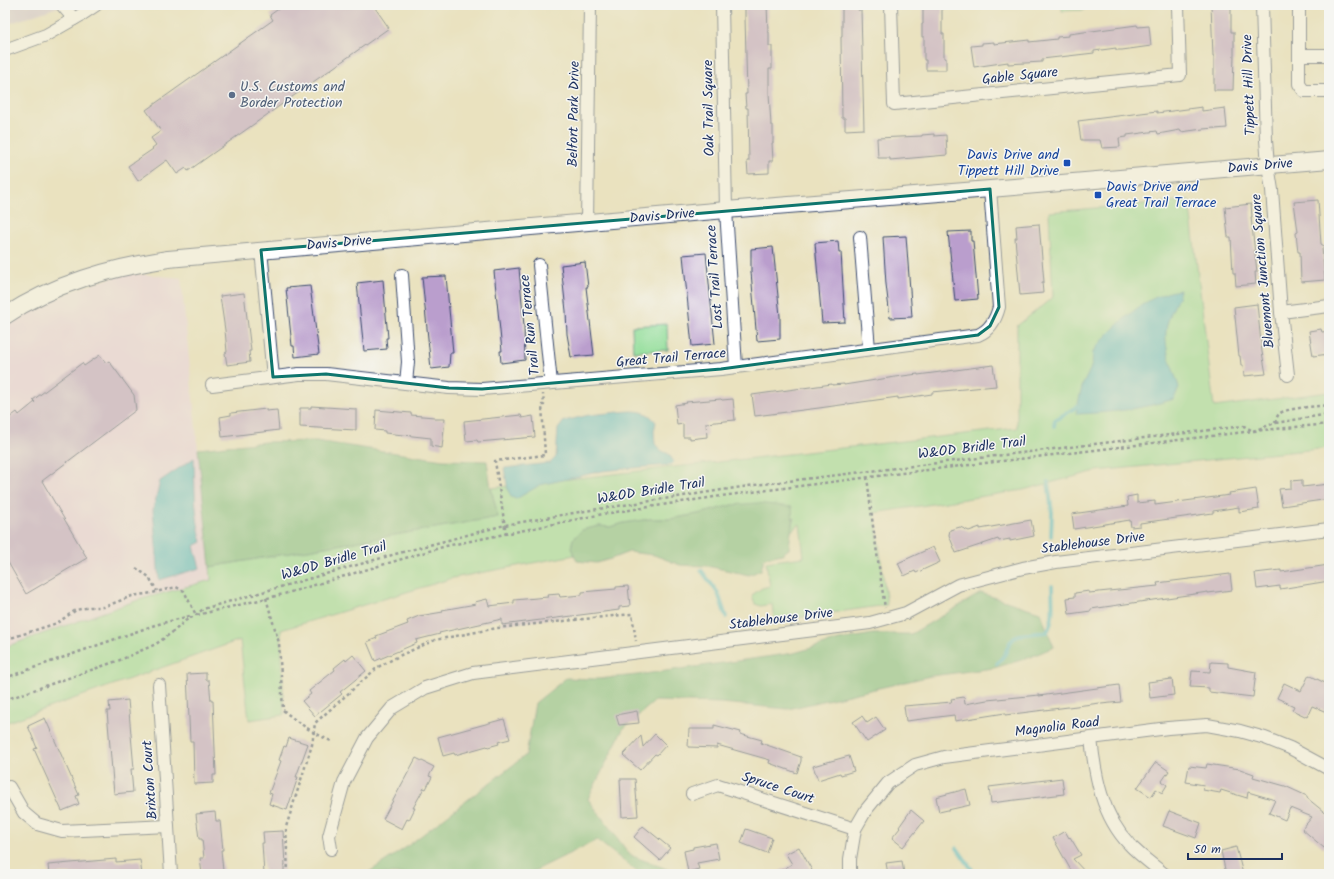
<svg xmlns="http://www.w3.org/2000/svg" width="1334" height="879" viewBox="0 0 1334 879" font-family="Kalam,sans-serif">
<rect width="100%" height="100%" fill="#f6f6f2"/>
<filter id="ink" filterUnits="userSpaceOnUse"><feTurbulence type="fractalNoise" baseFrequency=".025" numOctaves="2"/><feDisplacementMap in="SourceGraphic" scale="8" xChannelSelector="R" yChannelSelector="G"/><feConvolveMatrix kernelMatrix="1 2 1 2 8 2 1 2 1" color-interpolation-filters="sRGB"/></filter>
<filter id="wash" filterUnits="userSpaceOnUse"><feTurbulence type="fractalNoise" baseFrequency=".012" numOctaves="4" result="noise"/><feDisplacementMap in="SourceGraphic" scale="16" xChannelSelector="R" yChannelSelector="G"/><feGaussianBlur stdDeviation="0.9" result="paint"/><feColorMatrix in="noise" values="0 0 0 0 0 0 0 0 0 0 0 0 0 0 0 0 0 1.4 0 .05"/><feComposite in="paint" operator="in"/></filter>
<g filter="url(#wash)">
<rect width="100%" height="100%" fill="#eae2bf"/>
<path fill="#ebd1eb" d="M127 273 181 278 211 580 138 600 5 647V323L39 305 80 288Z"/>
<path fill="#cbbfd5" d="M5 5H64L5 25Z"/>
<g fill="#93de9a" stroke="#57867c">
<path d="M1062 5H1084V10L1062 11Z"/>
<path d="M1189 200 1214 407 1329 392V448L1096 471 1023 490 875 513 887 605 774 621 772 604 761 606 755 604 752 595 762 588 770 586 766 562 804 557 800 524 790 532 794 518 732 505 703 513 670 519H650L624 523 610 527 599 526 582 530 573 539 571 548 575 555 453 578 281 630 284 715 249 720 240 640 5 723V647L138 600 211 580 210 567 498 517 491 488 1017 428V326L1053 297 1049 212Z"/>
<path d="M667 324 668 350 633 352 632 326Z"/>
</g>
<g fill="#76bd82" stroke="#487670">
<path d="M316 441 443 460 487 461 491 488 498 517 210 567 198 449 265 442Z"/>
<path d="M757 503 792 507C794 521 790 535 789 549L782 554 764 558 761 570 749 575 707 566 680 565 654 555 629 552 611 559 596 563 577 561 571 548 573 539 582 530 599 526 610 527 624 523 650 519H670L703 513 732 505Z"/>
<path d="M981 593 1040 612 1054 647 1028 658 994 668 931 676 788 709 721 703 655 701 623 729 588 799 630 855 680 874H640L597 840 528 874H366L405 848 526 755 535 703 566 678 597 679 637 675 794 653 839 640 873 634H911Z"/>
</g>
<g fill="#50bacd" stroke="#367496">
<path d="M1180 290C1178 301 1171 310 1168 321 1161 344 1172 365 1179 387L1174 399C1141 409 1110 413 1076 414 1078 404 1080 394 1083 384 1086 378 1090 371 1092 364 1093 361 1092 356 1093 352 1097 345 1104 339 1109 333 1129 313 1151 294 1180 290Z"/>
<path d="M629 411C641 411 648 412 656 422L654 431 655 444 662 451 669 454 674 462 671 465 633 468 602 471 540 485 516 499 511 497 508 490 504 468 550 463 556 457 558 429 564 421 589 415Z"/>
<path d="M194 458C195 486 194 515 202 542L194 546 200 568 159 580 153 510 160 481Z"/>
</g>
<g fill="none" stroke-linecap="round" stroke-linejoin="round">
<g stroke="#50bacd" stroke-width="4">
<path d="M1054 426 1055 420 1078 406"/>
<path d="M1048 482 1052 513 1051 536"/>
<path d="M701 570 718 593 726 617"/>
<path d="M997 664 1005 654 1010 642 1018 635 1047 632C1055 619 1052 601 1052 586"/>
<path d="M957 848 975 874"/>
</g>
</g>
<g id="blocks">
<g fill="#ba9ecd">
<path d="M284 5H373L389 28 188 171 186 168 177 174 167 160 138 181 128 166 153 149 152 148 156 145 151 138 161 131 146 110 273 20 270 15Z"/>
<path d="M747 5H767L768 32H769V46H772V69H769V93L771 125H773V143H772L773 161H769V173L748 174 747 161H749L748 108H746L745 94H747L745 17V7H747Z"/>
<path d="M842 5H858V10H861L864 129 845 130V118H842L841 37H842Z"/>
<path d="M923 5H942V34H944V58H946V70H926V60H924V37H922V24H923Z"/>
<path d="M1211 5H1231V32H1234V54L1233 90H1214V56H1213Z"/>
<path d="M1137 25 1138 27 1149 26 1151 46 1122 50H1116V48L1094 51V53L1042 59V62L1008 64V62L974 67 971 46 982 45V43L994 42V44L1029 40V42L1057 39V37L1069 36V34Z"/>
<path d="M1202 107V111L1225 108 1227 128 1215 129V128L1203 129 1181 132 1180 130 1158 134 1157 131 1127 135V137L1119 138 1120 147 1102 148 1100 140H1081L1078 121 1157 111V113Z"/>
<path d="M934 134V136L946 135 947 155 890 160V158H878L877 138 922 136V135Z"/>
<path d="M1318 200 1321 244 1324 246 1322 248 1325 280 1301 282 1300 252H1298L1296 233 1298 232 1294 202Z"/>
<path d="M1251 204 1252 217H1251L1257 272H1255L1256 284 1236 286 1235 273H1233L1231 237H1228L1225 207Z"/>
<path d="M1039 224 1044 282H1042L1043 293 1020 295 1015 238H1017L1016 226Z"/>
<path d="M971 231V241H973L978 299 955 301 948 232Z"/>
<path d="M906 236 912 317 890 318 886 284 883 237Z"/>
<path d="M838 241 839 252H841L845 322 822 323 815 243Z"/>
<path d="M773 247 780 316V339L757 341 751 272V249Z"/>
<path d="M706 253 715 344 692 346 683 255Z"/>
<path d="M585 262 588 287H586L594 355 571 357 567 334 566 311 561 265Z"/>
<path d="M519 268 524 326 525 360 501 363 500 351H502L494 271Z"/>
<path d="M446 276 453 353H450L449 367 431 369 422 277Z"/>
<path d="M383 280 388 338H386L387 349 364 351 357 283Z"/>
<path d="M310 286 319 354 295 357 294 346H292L286 288Z"/>
<path d="M244 293 251 351H249L250 362 227 365 225 353 227 352 225 330 220 296Z"/>
<path d="M1257 304 1262 352 1266 374 1244 376 1243 365H1241L1240 356H1239L1234 307Z"/>
<path d="M1321 329 1322 332 1329 331V354L1313 356 1309 331Z"/>
<path d="M100 355 106 363 109 361 134 395 136 410 42 481 87 558 26 594 5 557V421L17 412 19 415 35 402 33 400 82 363 84 366Z"/>
<path d="M993 365 996 386 932 392V394L898 399V397L819 408 755 416 752 395 832 384V385L844 384V385L895 377 918 374V375Z"/>
<path d="M721 399 722 400 733 399 735 420 706 423 707 437 690 439V437H683V424L677 425 675 405 687 403 686 402Z"/>
<path d="M311 406 356 409V430L300 427V408H311Z"/>
<path d="M266 409V411L277 410 279 430 222 437 220 417 231 415V413Z"/>
<path d="M376 410 411 413V415L434 417V419H445L442 448 431 446V438L385 433V431L375 430Z"/>
<path d="M521 415 522 418 533 416 535 437 478 442 477 440 466 441 464 421Z"/>
<path d="M1302 480V487L1329 484V499L1282 506 1279 489 1291 488V481Z"/>
<path d="M1256 489 1259 509 1239 512V507L1213 511V513L1140 523V526L1131 527 1130 520 1074 529 1072 514 1128 506 1127 497 1137 495V503L1155 501V505L1230 495 1229 493Z"/>
<path d="M1031 520 1034 536 1010 541V539L999 541 998 539 956 553 949 535 950 530 960 527 969 531 980 527V529Z"/>
<path d="M933 547 940 562 916 573 915 571 904 576 898 563Z"/>
<path d="M1329 565V581L1280 589V586L1257 589 1255 573 1281 570V572Z"/>
<path d="M1230 574 1232 590 1208 593V592L1091 609V611L1069 614 1067 598 1075 597V593L1089 591V593L1158 586 1157 583Z"/>
<path d="M628 586 630 606 619 607V610L502 625V619L439 633 440 634 416 640 417 643 375 661 367 642 377 638 376 636 408 624 407 621 419 616 443 612 442 610 476 604 475 602 487 599 489 606 514 603V600L548 597 547 595 559 594 560 597 582 595V592L616 589V587Z"/>
<path d="M353 655 366 671 340 692 342 694 315 716 302 701 311 694 309 691 335 670 334 668 345 659 346 661Z"/>
<path d="M1211 662 1228 663V667L1256 672 1253 697 1209 692V688L1190 687 1192 671 1210 672Z"/>
<path d="M206 673V680H209L211 701H213L216 775H213V783L194 784 193 741H190L187 674Z"/>
<path d="M1309 675 1329 685V713L1312 706 1307 717 1292 710 1294 706 1277 698 1284 683 1301 691Z"/>
<path d="M1172 679 1174 695 1150 698 1148 682Z"/>
<path d="M1119 685 1121 702 1101 704 1100 703 1005 715V713L955 721 954 715 906 721 904 706 952 702 951 699 964 697 965 704 987 700 1039 695V696Z"/>
<path d="M128 700 134 769H131L133 792 114 794 107 711H110L109 702Z"/>
<path d="M637 711 639 723 619 725 616 715Z"/>
<path d="M862 716 867 723 876 717 885 730 867 742 853 722Z"/>
<path d="M45 718 79 795 76 796 79 804 62 811 34 749 37 748 28 726Z"/>
<path d="M504 719 510 739 498 742 499 744 488 747 487 746 455 755 454 753 443 756 438 737Z"/>
<path d="M714 725 741 732 740 734 762 740 761 743 801 757V761L797 773 769 763 770 760 717 745V748L688 747 689 729H714Z"/>
<path d="M655 734 666 745 657 755 655 754 640 770 623 755 641 736 643 747Z"/>
<path d="M289 738 308 744 296 777H298L287 810 269 804 272 794 269 793 281 761 279 760 284 746 286 747Z"/>
<path d="M849 756 854 771 841 775 840 773 818 780 813 766Z"/>
<path d="M416 758 434 767 429 776 432 777 426 789 424 788 413 808H415L409 820 407 819 402 829 383 819Z"/>
<path d="M1156 762 1169 771 1162 781 1167 785 1162 793 1156 789 1151 797 1137 788Z"/>
<path d="M1207 764 1240 769 1254 774 1253 777 1285 786 1307 796V798L1329 816V842L1324 848 1302 829 1312 817 1290 808 1285 820 1269 813 1275 800 1248 792 1247 798 1221 790 1220 793 1203 790 1204 785 1186 782 1189 766 1206 768Z"/>
<path d="M1062 778 1064 794 991 803 989 787Z"/>
<path d="M620 779H635L638 816 622 817Z"/>
<path d="M966 789 970 805 939 812 936 797Z"/>
<path d="M911 810 924 821 903 847 892 838 900 828 899 827Z"/>
<path d="M1169 811 1201 823 1196 838 1163 826Z"/>
<path d="M215 812 216 821H220L223 850H221L223 871 219 872 220 874H202L200 858H204L202 839H199L196 814Z"/>
<path d="M643 826 670 848 660 860 634 837Z"/>
<path d="M746 829 772 838 767 853 741 843Z"/>
<path d="M283 831 285 865H284V874H264L262 843H264L263 832Z"/>
<path d="M1065 831 1069 838 1070 837 1081 855 1073 859 1087 874H1073L1053 838Z"/>
<path d="M716 843 719 859 697 863 699 869 688 872 684 851 693 849V847Z"/>
<path d="M799 847 814 874H775L792 864 786 854Z"/>
<path d="M1236 847 1243 874H1226L1221 851Z"/>
<path d="M116 859V862L140 860 142 874H49L48 865Z"/>
<path d="M902 861 904 874H888L886 863Z"/>
</g>
</g>
</g>
<g filter="url(#ink)">
<use href="#blocks" fill-opacity="0" stroke="#3a4a6d" stroke-width="1"/>
<g fill="none" stroke-linecap="round" stroke-linejoin="round">
<g stroke="#3a4a6d" stroke-width="14">
<g id="minor">
<path d="M62 5 74 19"/>
<path d="M722 5 726 210 736 367"/>
<path d="M891 5 894 104 1180 75 1178 5"/>
<path d="M1262 5 1266 140 1268 165 1272 190 1281 312 1288 375"/>
<path d="M1299 5V84L1304 91H1329"/>
<path d="M5 50 46 35 81 15 96 5"/>
<path d="M1300 55H1329"/>
<path d="M587 222 590 5"/>
<path d="M860 237 869 349"/>
<path d="M261 250 273 377"/>
<path d="M539 265 551 383"/>
<path d="M402 275 408 362 406 383"/>
<path d="M1281 312 1329 306"/>
<path d="M212 385 299 374H326L449 388 482 389 721 369 978 335C990 330 996 319 999 307L990 189"/>
<path d="M159 685 171 874"/>
<path d="M1091 739C1095 776 1102 816 1129 844 1139 855 1152 864 1164 874"/>
<path d="M5 789 9 787 24 813 37 824 62 831 168 826"/>
<path d="M692 794 718 785 855 829"/>
<path d="M331 849 329 836 344 782 367 738 392 708 425 688 473 673 870 623 906 613 958 585 1023 568 1056 562 1329 529"/>
<path d="M850 874V859L855 829 866 810 888 783 915 765 944 757 1168 728 1207 725 1240 731 1265 738 1290 748 1329 769"/>
</g>
</g>
<g stroke="#3a4a6d" stroke-width="18">
<path id="major" d="M5 316C54 283 111 268 168 259L726 210 990 189 1329 160"/>
</g>
<g stroke="#3a4a6d" stroke-width="2.5" stroke-dasharray="3 3" stroke-linecap="butt">
<path d="M1275 423C1276 420 1277 416 1279 414 1284 408 1320 406 1329 405"/>
<path d="M867 477 873 526 885 608"/>
<path d="M506 534 495 461 545 455 542 405H544L543 394"/>
<path d="M136 568 149 577 157 591"/>
<path d="M266 598 279 643 283 710C298 723 313 733 331 741"/>
<path d="M197 615 284 594 446 546 603 514 721 496 894 474 1253 431 1275 423 1329 414"/>
<path d="M5 629C7 635 7 638 14 637L57 623 76 610 90 607H104L132 596 152 593 176 587 184 591 196 615"/>
<path d="M5 678 155 625 190 616"/>
<path d="M5 700 120 660 156 644 174 631 185 621 196 615 203 609 399 553 505 525 585 511 755 485 1244 426 1253 431 1329 424"/>
<path d="M288 874 286 827 312 745 315 723 378 667 401 655 435 640 497 628 632 614 636 641"/>
</g>
<use href="#minor" stroke="#fff" stroke-width="12"/>
<use href="#major" stroke="#fff" stroke-width="16"/>
</g>
</g>
<path d="M0 0H1334V879H0ZM990 189 999 307 990 326 978 335 721 369 482 389 449 388 326 374 273 377 261 250Z" fill="#eae2bf" fill-opacity=".55" fill-rule="evenodd"/>
<path fill="none" stroke="#0f766e" stroke-width="3" stroke-linejoin="round" d="M990 189 999 307 990 326 978 335 721 369 482 389 449 388 326 374 273 377 261 250Z"/>
<circle fill="#5c6f8a" stroke="#f6f6f2" stroke-width="1.5" cx="232" cy="95" r="4"/>
<g fill="#1a4fb4" stroke="#f6f6f2" stroke-width="1.5">
<rect x="1063" y="159" width="8" height="8" rx="2"/>
<rect x="1094" y="191" width="8" height="8" rx="2"/>
</g>
<g text-anchor="middle" dominant-baseline="central" stroke-width="3" stroke-linejoin="round" paint-order="stroke">
<g font-size="14" fill="#1b2f5e" stroke="#f6f6f2">
<text transform="translate(1020 76) rotate(-6)">Gable Square</text>
<text transform="translate(1249 85) rotate(-92)">Tippett Hill Drive</text>
<text transform="translate(709 108) rotate(-91)">Oak Trail Square</text>
<text transform="translate(574 114) rotate(-89)">Belfort Park Drive</text>
<text transform="translate(1260 166) rotate(-5)">Davis Drive</text>
<text transform="translate(662 216) rotate(-5)">Davis Drive</text>
<text transform="translate(339 243) rotate(-5)">Davis Drive</text>
<text transform="translate(1263 271) rotate(-95)">Bluemont Junction Square</text>
<text transform="translate(715 277) rotate(-94)">Lost Trail Terrace</text>
<text transform="translate(530 325) rotate(-96)">Trail Run Terrace</text>
<text transform="translate(671 358) rotate(-5)">Great Trail Terrace</text>
<text transform="translate(972 448) rotate(-7)">W&amp;OD Bridle Trail</text>
<text transform="translate(651 491) rotate(-9)">W&amp;OD Bridle Trail</text>
<text transform="translate(1093 543) rotate(-7)">Stablehouse Drive</text>
<text transform="translate(334 561) rotate(-16)">W&amp;OD Bridle Trail</text>
<text transform="translate(781 619) rotate(-7)">Stablehouse Drive</text>
<text transform="translate(1057 727) rotate(-7)">Magnolia Road</text>
<text transform="translate(150 780) rotate(-94)">Brixton Court</text>
<text transform="translate(778 788) rotate(18)">Spruce Court</text>
</g>
<g font-size="14" fill="#4e5e75" stroke="#f6f6f2" text-anchor="start">
<text x="240" y="87">U.S. Customs and<tspan x="240" dy="16">Border Protection</tspan></text>
</g>
<g font-size="14" fill="#164399" stroke="#f6f6f2" text-anchor="end">
<text x="1059" y="155">Davis Drive and<tspan x="1059" dy="16">Tippett Hill Drive</tspan></text>
<text x="1106" y="187" text-anchor="start">Davis Drive and<tspan x="1106" dy="16">Great Trail Terrace</tspan></text>
</g>
</g>
<rect width="1334" height="879" fill="none" stroke="#f6f6f2" stroke-width="20"/>
<path d="M1188 853v6h94v-6" fill="none" stroke="#1b2f5e" stroke-width="2"/>
<text x="1194" y="853" font-size="12" fill="#1b2f5e" stroke="#f6f6f2" stroke-width="3" paint-order="stroke">50 m</text>
</svg>
